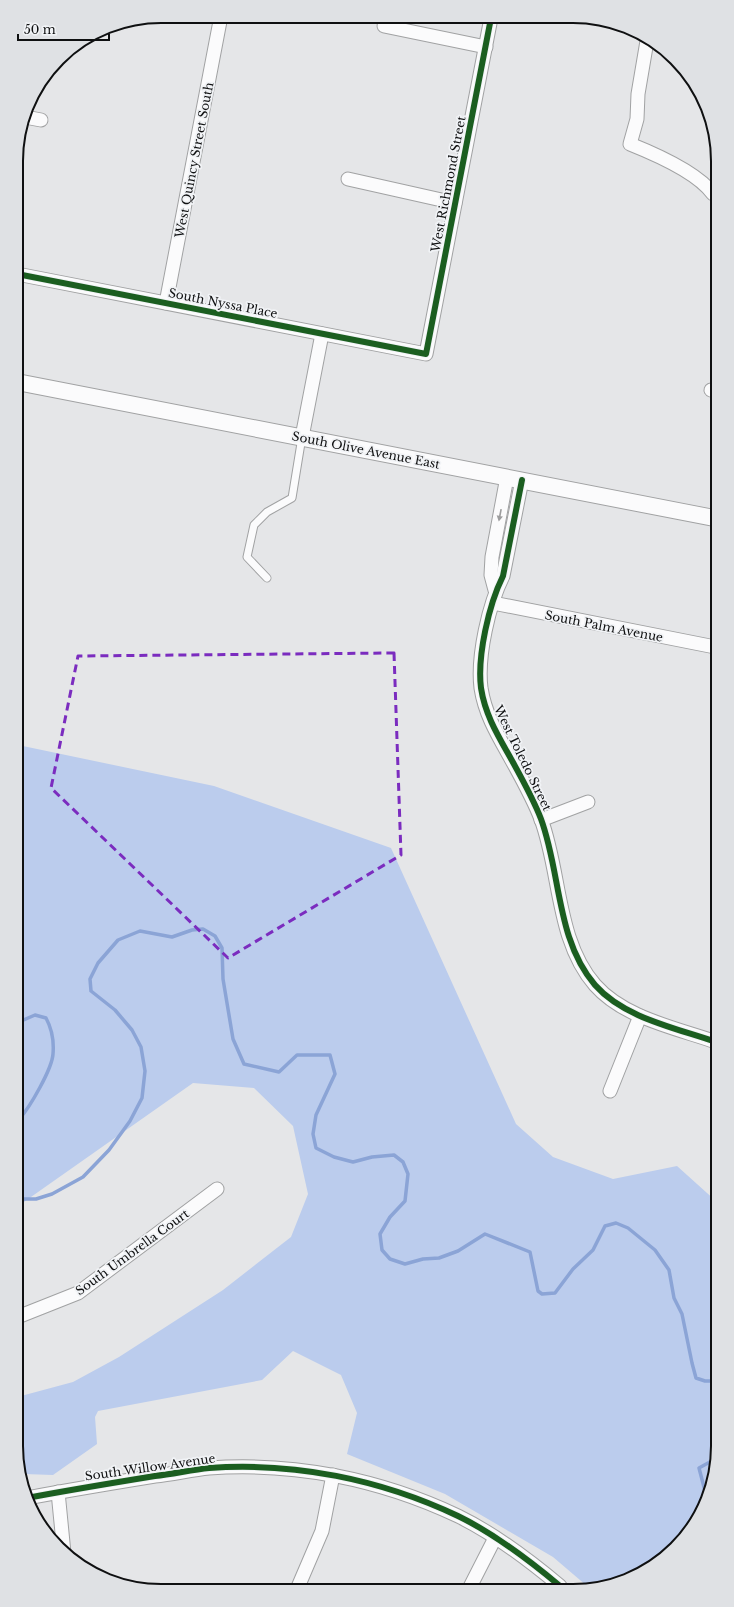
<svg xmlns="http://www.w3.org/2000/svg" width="734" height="1607" viewBox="0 0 734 1607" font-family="'Libre Baskerville',serif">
<rect width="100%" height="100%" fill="#e5e6e8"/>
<path fill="#bbcced" d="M18 745 214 786 391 848 516 1124 553 1157 613 1179 677 1166 717 1202 718 1456 707 1502 682 1542 654 1567 611 1586H587L553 1557 445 1494 347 1454 357 1413 341 1375 293 1351 262 1380 98 1411 95 1417 97 1444 53 1475 24 1474 21 1467V1396L73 1382 119 1357 223 1290 291 1237 308 1194 293 1126 254 1088 193 1083 21 1204 20 1203Z"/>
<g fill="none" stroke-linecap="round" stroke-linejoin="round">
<g stroke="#8ba4d6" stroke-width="3.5">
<path d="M19 1022 35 1015 46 1018C52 1029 54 1042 53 1054 52 1069 30 1107 20 1118"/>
<path d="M20 1199H36L52 1194 83 1177 109 1150 130 1121 142 1098 145 1071 141 1047 132 1030 115 1010 91 991 90 979 98 963 118 940 140 931 172 937 192 930 203 929 215 936 222 948 223 979 233 1039 244 1064 279 1072 297 1055H330L335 1074 316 1115 313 1134 316 1148 334 1157 353 1162 372 1157 394 1155 403 1162 408 1174 405 1201 390 1217 380 1234 382 1250 390 1259 405 1264 423 1259 439 1258 458 1251 485 1234 530 1252 538 1291 542 1294 555 1293 573 1269 593 1250 605 1226 616 1223 628 1228 655 1250 669 1270 674 1298 682 1314 692 1363 696 1378 705 1381H717"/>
<path d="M709 1495 705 1491 699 1468 717 1458"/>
</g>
<g stroke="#a1a2a3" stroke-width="9">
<path id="service" d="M267 578 247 557 254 525 267 512 292 498 302 437"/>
</g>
<g stroke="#a1a2a3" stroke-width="15">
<g id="minor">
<path d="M384 26 486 47"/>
<path d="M647 41 638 94 637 119 630 144C655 154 698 173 713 194"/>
<path d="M25 117 41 120"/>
<path d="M348 179 455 203"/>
<path d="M17 274 426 354 491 18"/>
<path d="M166 303 221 16"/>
<path d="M711 390 714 391"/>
<path d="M302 437 322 334"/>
<path d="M522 480 503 576C489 604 477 656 481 688 485 714 497 734 510 757 521 777 533 798 541 819 561 873 556 940 595 985 624 1018 676 1028 716 1042"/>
<path d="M495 590 491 575 492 557 507 477"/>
<path d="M493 603 715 647"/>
<path d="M541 820 588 802"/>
<path d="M610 1091 640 1016"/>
<path d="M20 1316 78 1293 217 1189"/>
<path d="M58 1492 64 1553"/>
<path d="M27 1498C69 1490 112 1483 155 1476 173 1474 191 1470 209 1468 294 1462 380 1479 458 1516 495 1534 529 1560 560 1586"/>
<path d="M298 1587 322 1531 333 1475"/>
<path d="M470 1587 495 1538"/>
</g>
</g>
<g stroke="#a1a2a3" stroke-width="18">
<path id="tertiary" d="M17 382 714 518"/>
</g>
<use href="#service" stroke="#fbfbfc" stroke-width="7"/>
<use href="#minor" stroke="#fbfbfc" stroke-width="13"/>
<use href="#tertiary" stroke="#fbfbfc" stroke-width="16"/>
<g stroke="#f1f3f6" stroke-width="8">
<g id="cycleway">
<path d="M17 274 426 354 491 18"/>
<path d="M522 480 503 576C489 604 477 656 481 688 485 714 497 734 510 757 521 777 533 798 541 819 561 873 556 940 595 985 624 1018 676 1028 716 1042"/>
<path d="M27 1498C69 1490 112 1483 155 1476 173 1474 191 1470 209 1468 294 1462 380 1479 458 1516 495 1534 529 1560 560 1586"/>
</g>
</g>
<use href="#cycleway" stroke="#1b5e20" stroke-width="6"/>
</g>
<defs><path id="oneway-solid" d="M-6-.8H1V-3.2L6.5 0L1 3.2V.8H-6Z"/></defs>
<use fill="#9d9d9e" href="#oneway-solid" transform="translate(500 515) rotate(101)"/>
<path fill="none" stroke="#7b2cbf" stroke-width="3" stroke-dasharray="8 5" stroke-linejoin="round" d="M394 653 401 855 228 958 51 788 78 656Z"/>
<g text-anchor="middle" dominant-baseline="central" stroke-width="3.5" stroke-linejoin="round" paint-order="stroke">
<g font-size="12" fill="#0f1011" stroke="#f1f3f6">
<text transform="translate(194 160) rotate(-79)">West Quincy Street South</text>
<text transform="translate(448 184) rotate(-79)">West Richmond Street</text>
<text transform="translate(223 303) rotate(11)">South Nyssa Place</text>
<text transform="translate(366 450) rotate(11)">South Olive Avenue East</text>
<text transform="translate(604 626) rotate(11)">South Palm Avenue</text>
<text transform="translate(523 758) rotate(64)">West Toledo Street</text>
<text transform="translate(132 1252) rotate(-36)">South Umbrella Court</text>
<text transform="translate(150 1467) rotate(-8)">South Willow Avenue</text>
</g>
</g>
<path d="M0 0H734V1607H0ZM161 23H573A138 138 0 0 1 711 161V1446A138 138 0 0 1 573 1584H161A138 138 0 0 1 23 1446V161A138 138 0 0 1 161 23Z" fill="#dfe1e4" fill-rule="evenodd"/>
<path fill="none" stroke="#0f1011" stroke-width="2" d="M161 23H573A138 138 0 0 1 711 161V1446A138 138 0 0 1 573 1584H161A138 138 0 0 1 23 1446V161A138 138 0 0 1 161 23Z"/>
<path d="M18 34v6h91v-6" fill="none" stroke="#0f1011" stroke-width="2"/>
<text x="24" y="34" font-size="12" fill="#0f1011" stroke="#f1f3f6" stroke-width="3" paint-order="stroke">50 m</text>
</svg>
